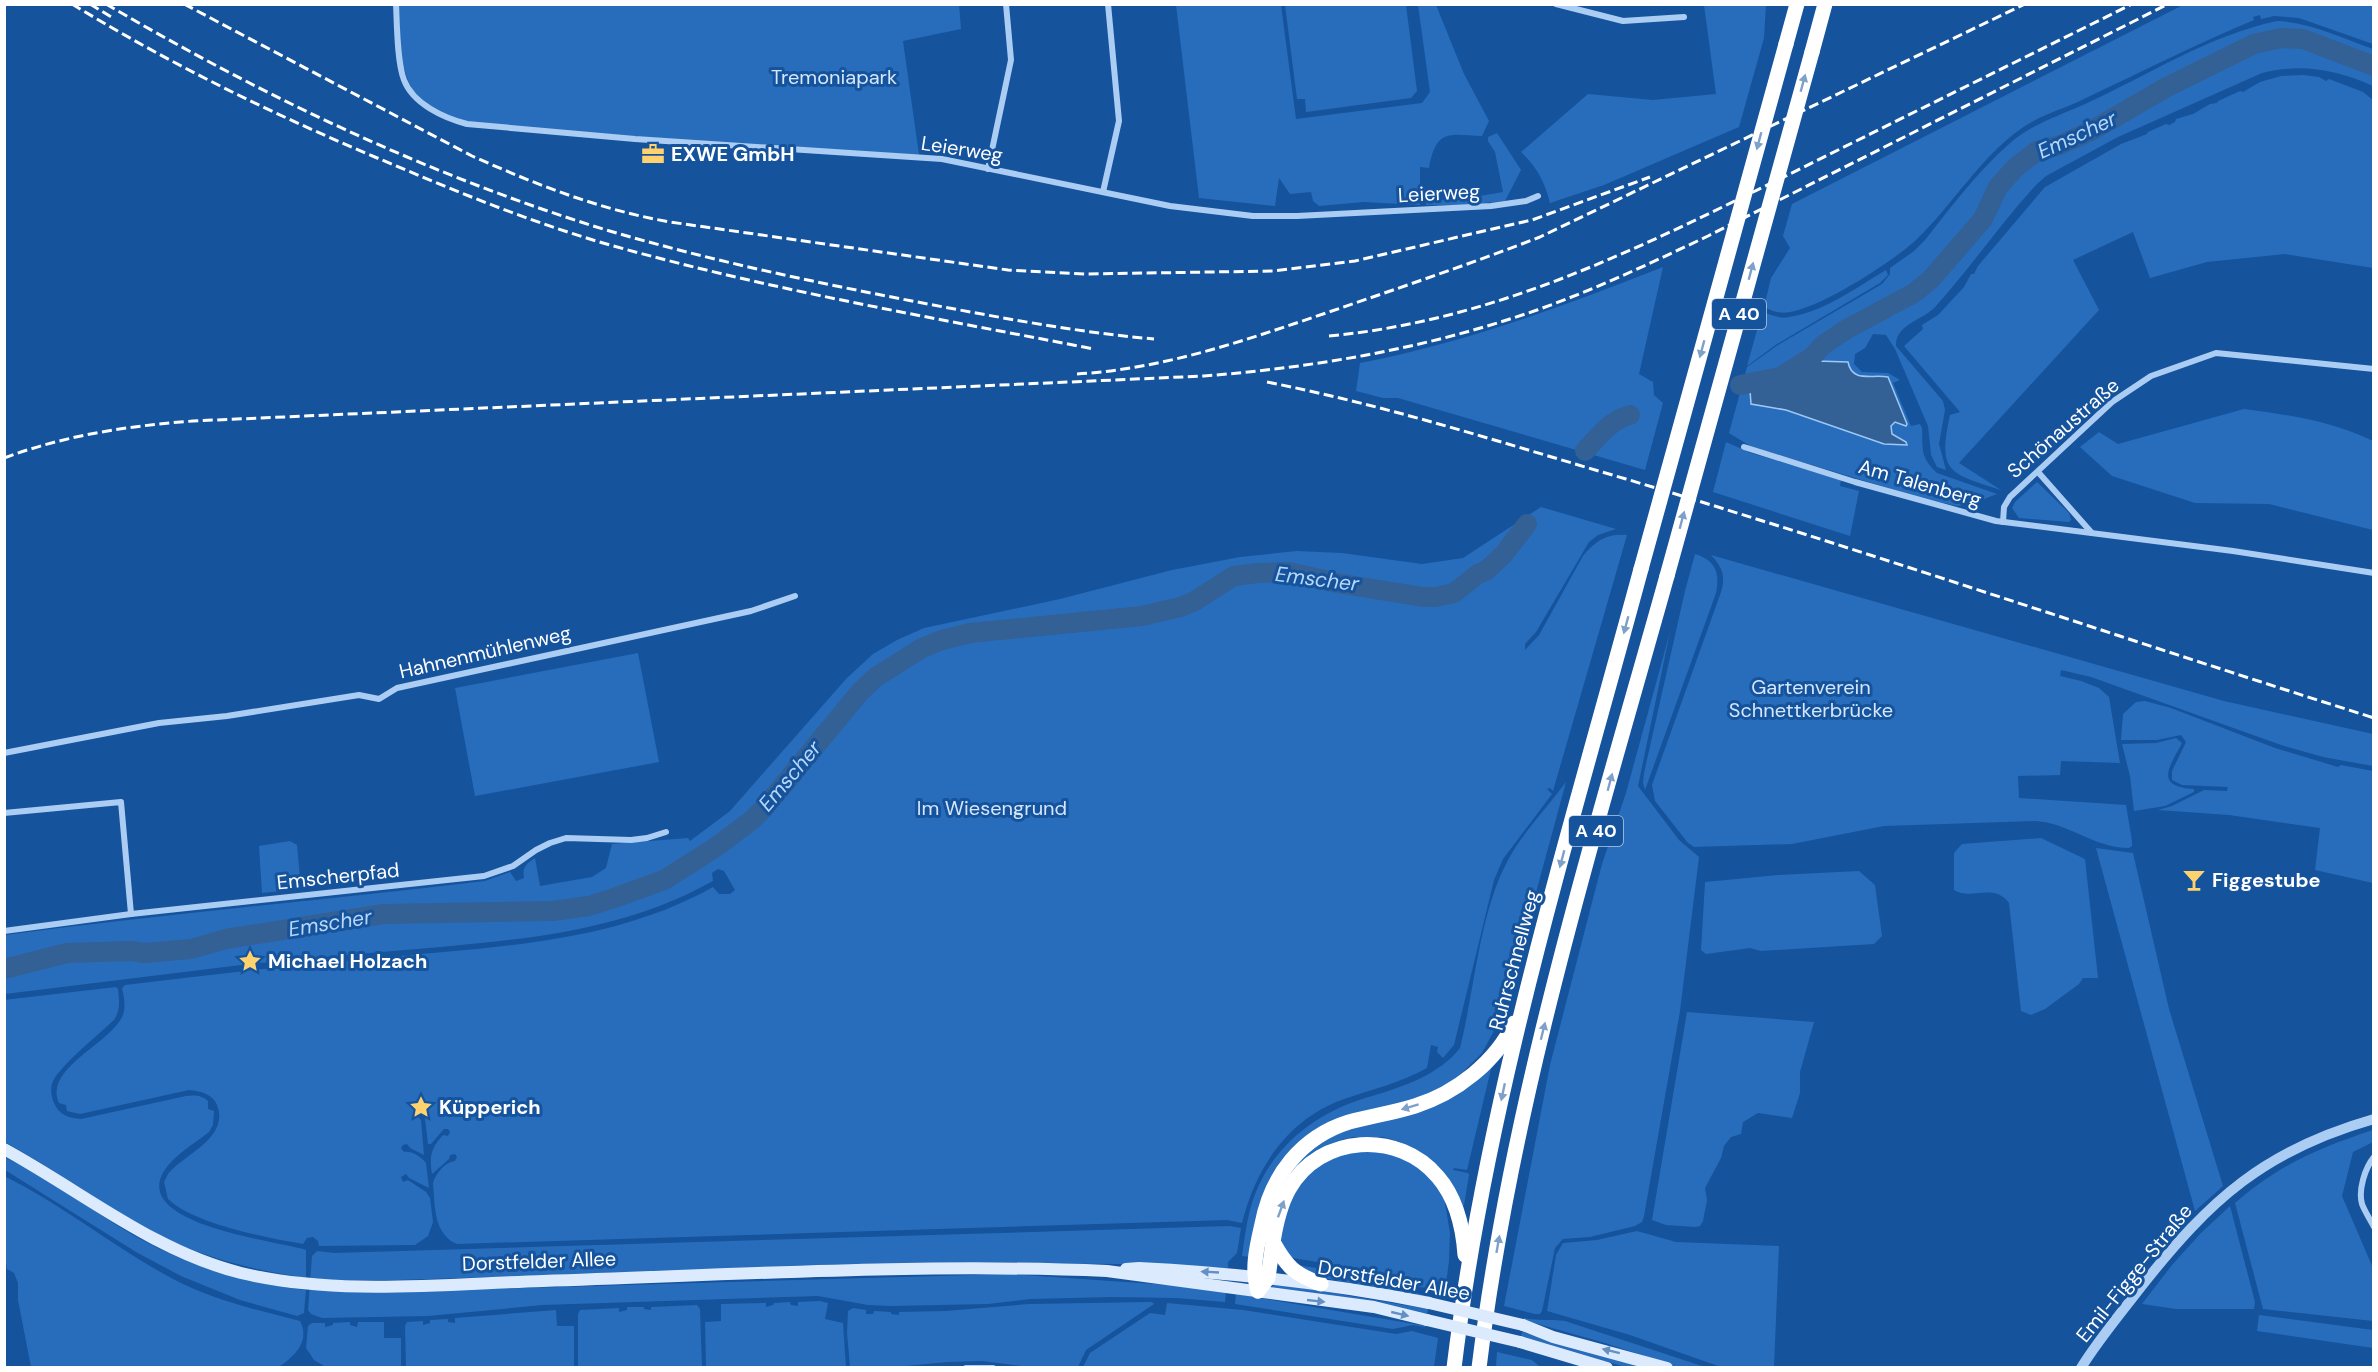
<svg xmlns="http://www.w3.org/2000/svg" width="2378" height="1372" viewBox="0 0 2378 1372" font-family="'DM Sans',sans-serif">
<rect width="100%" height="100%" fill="#15539d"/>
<g fill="#286dbb">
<path d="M959 4 961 29 903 41 919 155 660 139 467 123C396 103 403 66 398 5Z"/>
<path d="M1176 5H1281L1296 119 1422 103 1430 92 1418 5H1436L1464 74 1489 121 1482 136C1448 134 1436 129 1429 168L1420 167V205L1364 202 1319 206 1313 201 1311 192 1290 194 1279 178 1275 206 1199 198Z"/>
<path d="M1285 5H1406L1417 91 1411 98 1306 112 1305 99H1297Z"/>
<path d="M1704 5H1766L1764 38 1739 127 1604 185 1550 203C1545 182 1537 167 1521 152L1588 94 1653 100 1716 94Z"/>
<path d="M2183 5H2373V44L2299 18 2274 16 2261 19 2260 15 2253 17 2254 20C2196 44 2141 72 2084 99 2064 109 2040 115 2022 128 1979 158 1953 205 1916 240 1892 262 1822 307 1790 312 1780 314 1772 311 1764 307L1771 278 1790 248 1783 236 1792 204Z"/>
<path d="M2277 21C2310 22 2342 38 2373 49V86C2337 70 2301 63 2262 73L2118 137 2046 176 2036 185C2000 224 1971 267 1936 306 1924 320 1895 324 1896 346L1943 401 1945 410 1939 444 1946 470 1937 467 1931 455 1928 426 1895 349 1886 335 1873 334 1865 348 1855 354 1854 364 1862 372 1888 373 1900 380 1893 383 1911 426 1920 424 1922 428C1923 450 1920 457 1937 473L1997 494 1971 504 1957 506 1918 497 1752 447 1729 433 1747 367 1778 345 1882 284 1890 274V268L1914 251 1925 240C1951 207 1977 172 2009 144 2031 124 2059 116 2085 104 2149 75 2207 36 2277 21Z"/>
<path d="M2303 75 2319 77 2326 81 2329 79 2363 92 2373 100V268L2285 254 2207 262 2150 278 2133 232 2073 260 2099 310 1959 463 2001 490C1950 473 1937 474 1950 415L1960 412 1904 346 1923 329 1922 325 1938 315 1964 287 1971 274H1974L1978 266 2045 187 2121 144 2147 134 2148 132 2166 124 2169 125 2175 122 2176 119 2193 114 2210 104 2217 103 2218 101 2240 91 2243 92 2260 82 2281 76Z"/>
<path d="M1497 133 1521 170 1505 201 1463 205H1426V201L1456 199 1457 195 1464 191H1469L1474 197 1503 192 1495 152 1488 141V137Z"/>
<path d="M1663 267 1639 374 1653 382 1654 395 1663 403 1645 470 1398 398H1383L1356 391 1360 363C1465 343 1564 306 1663 267Z"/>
<path d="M1886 270 1888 275 1880 283 1777 344 1747 366 1762 312C1771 315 1780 319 1789 317 1824 312 1857 287 1886 270Z"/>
<path d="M2244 409C2290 415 2331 421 2373 441V530L2269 504 2195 503 2112 476 2080 447 2099 432 2118 444Z"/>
<path d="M1726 442 1751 453 1841 480 1840 486 1859 491 1850 536 1713 492Z"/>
<path d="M2037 482 2069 513 2071 520 2069 522 2019 518 2012 508 2015 502Z"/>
<path d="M1541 507 1616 529 1598 535 1589 542 1536 632 1525 644V650L1539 635 1583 556C1595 541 1607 533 1627 535L1553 791 1550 788 1547 789 1552 794 1503 859 1494 880 1454 1045 1443 1058 1437 1052 1438 1047 1431 1045 1427 1068C1400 1083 1373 1089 1344 1099 1288 1119 1256 1167 1242 1223L1227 1220 457 1244C433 1234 435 1205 433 1183 436 1173 445 1162 455 1161L457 1157 455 1154 450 1155 449 1159 432 1174C429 1157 431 1148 443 1135L448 1136 450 1132 448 1129H444L431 1144H428L425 1119 428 1112 423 1107 417 1109 416 1114 421 1120 424 1155 410 1148 407 1144 403 1145 401 1148 404 1152C412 1151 420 1156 426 1163L429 1188 409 1178 406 1174 401 1177 403 1182 408 1180 426 1192 430 1198 433 1222 428 1236 415 1245 319 1246 318 1241 313 1237 307 1238 303 1244C267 1238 194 1224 168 1199L164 1182 168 1174C184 1154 230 1138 217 1105 213 1094 200 1091 189 1090L80 1114 67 1111 66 1105 59 1103C43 1068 111 1044 123 1015 126 1006 124 997 122 988L125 985C209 975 293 965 378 958 491 947 612 944 713 887L719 894H730L735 890 724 871 718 869 712 873 713 881C627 929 537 938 441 947 381 952 320 957 260 963L259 958 249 959V964L5 994V935C164 914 325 900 485 881L510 872 516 881 524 878C522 867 526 864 535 858L540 886 592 877 606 868 612 844 688 838 690 841 730 811 846 679 873 654 897 640 924 628 1060 599 1172 570 1240 557 1297 551 1342 553 1422 564 1463 558Z"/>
<path d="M1695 554C1716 560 1720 574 1716 593L1645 790 1643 783 1644 773 1685 591Z"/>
<path d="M1711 555 2224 701 2373 734V766L2323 757 2281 745 2091 677 2061 670 2060 676 2081 681 2099 688 2109 697 2120 763 2061 761 2060 775 2018 776 2019 798 2126 805 2132 841V846L2129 848C2094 848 2069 823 2036 821L1884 826 1792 844 1694 847 1688 843 1655 801 1652 785 1721 592C1726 575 1722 567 1711 555Z"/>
<path d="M1670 632 1638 786 1679 840 1699 857 1680 1011 1644 1216 1642 1222 1635 1226 1590 1237 1563 1239 1555 1248 1542 1311 1540 1314H1535L1504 1306 1550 1065 1602 864 1626 793Z"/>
<path d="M638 653 659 762 475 796 455 688Z"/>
<path d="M2145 701 2171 708 2275 748 2338 767 2341 765 2373 771V883L2315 870 2320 828 2229 815 2158 810 2172 806 2204 790 2227 791 2228 787 2182 785 2172 780V771L2186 742 2181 735 2157 740H2121L2123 714 2136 702Z"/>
<path d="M2176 738 2182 743C2169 768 2154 786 2194 789V792L2165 806 2134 811 2130 776 2122 744 2156 743Z"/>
<path d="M1566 782 1503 1014 1482 1053 1456 1079 1442 1089 1294 1148 1249 1257 1242 1256C1244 1241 1246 1225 1250 1210 1266 1150 1314 1112 1372 1096 1403 1087 1440 1074 1460 1048 1475 988 1479 914 1508 860 1523 832 1547 808 1566 782Z"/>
<path d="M2041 838 2085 859 2098 978H2083L2079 984 2045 1009 2031 1015 2021 1011 2009 903C1994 882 1971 901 1954 890V853L1962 844Z"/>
<path d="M290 841 297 845 301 889 262 893 259 846Z"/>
<path d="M2096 848 2133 853 2169 1009 2223 1186 2195 1211Z"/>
<path d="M1859 871 1875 885 1882 936 1874 944 1761 951 1750 948 1706 954 1701 950 1705 882 1778 875Z"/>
<path d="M116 987 118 989C119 1001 121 1009 114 1020 99 1034 61 1065 53 1081 50 1088 51 1096 54 1103 59 1115 69 1118 81 1119L186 1096C195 1095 201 1095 208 1101V1109L214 1111 213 1125 209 1132C195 1143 173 1156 164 1171 131 1225 278 1241 306 1250V1278C262 1271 220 1262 178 1244 117 1218 63 1174 5 1142L4 1000Z"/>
<path d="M1687 1012 1814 1022 1800 1072V1093L1792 1118 1758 1113 1743 1122 1741 1134 1731 1137 1724 1146 1721 1158 1705 1188 1707 1200 1703 1221 1700 1226 1695 1227 1666 1225 1652 1220Z"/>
<path d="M1489 1068 1491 1069 1467 1170 1454 1168 1453 1170 1468 1173 1469 1175 1464 1205 1461 1207 1416 1151 1400 1142 1384 1137H1353L1337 1141 1305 1161 1266 1259 1262 1258 1269 1221 1290 1170 1320 1142Z"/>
<path d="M2373 1130V1142L2353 1152 2342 1196 2373 1268V1321L2263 1309 2235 1203C2279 1165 2318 1148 2373 1130Z"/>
<path d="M1356 1148 1402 1155 1439 1184 1445 1203 1450 1233 1449 1261 1445 1292 1420 1287 1396 1275 1287 1257 1281 1244 1280 1227 1299 1183 1316 1166Z"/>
<path d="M4 1157C46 1176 84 1205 123 1229 179 1263 241 1283 306 1290L304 1313 297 1316 240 1300 181 1276 136 1252 5 1170Z"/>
<path d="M4 1176C63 1205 115 1248 173 1279 213 1300 257 1310 300 1321 311 1342 293 1358 277 1368L31 1367 18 1300V1283L14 1273 7 1269 5 1257Z"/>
<path d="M2230 1206 2255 1302 2254 1309H2176L2142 1304 2172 1265 2200 1234Z"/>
<path d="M1230 1226 1241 1228 1237 1253 1228 1262V1268L1126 1264 941 1263 396 1280H324L383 1292 1010 1274 1169 1285 1226 1292 1225 1302 1177 1298 1112 1297 1030 1299 988 1304 890 1306 868 1305 818 1296 543 1305 428 1316 322 1318 311 1314 308 1310 312 1256 317 1251 334 1253Z"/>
<path d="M1637 1231 1676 1242 1779 1246 1774 1367H1721L1630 1335 1547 1311 1556 1255 1563 1243 1597 1240Z"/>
<path d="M1297 1265 1387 1279 1403 1284 1419 1294 1430 1296V1298L1313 1276Z"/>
<path d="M1273 1283 1428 1309 1427 1314 1272 1288Z"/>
<path d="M1236 1294 1426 1326 1425 1327 1413 1325 1393 1329 1235 1304Z"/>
<path d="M820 1301 828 1303 825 1319 843 1323 846 1367H706L705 1322 721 1321V1304L766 1303V1307L773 1305 774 1303 790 1302 791 1305 798 1306V1302Z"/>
<path d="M1152 1302 1154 1304 1086 1350 1078 1367H1031L982 1361 947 1362 895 1367H850L847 1333 848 1311 853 1308 866 1310V1314H873L874 1311 891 1312V1314L899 1315V1312L946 1311 1029 1304Z"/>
<path d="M1167 1303 1243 1310 1396 1334 1412 1331 1438 1338 1434 1367H1083L1090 1353 1150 1313 1165 1315Z"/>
<path d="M697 1305 700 1309 702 1367H578V1314L580 1310 619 1308V1312L627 1310V1307H644V1309L651 1310V1307Z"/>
<path d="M556 1310 557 1326H574V1367H406L405 1326 407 1322 423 1321V1325L430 1323V1320L448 1319V1322L455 1323V1318Z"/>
<path d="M2259 1315 2373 1330V1348L2257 1331Z"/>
<path d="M1524 1318C1538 1321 1551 1319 1565 1321L1705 1367H1678L1605 1343 1524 1320Z"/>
<path d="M350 1322V1325L357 1327 358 1322H384V1338H401V1367H326L314 1360 306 1348 308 1326 312 1323H325V1327L333 1325V1323Z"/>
<path d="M1522 1332 1654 1367H1625L1521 1336Z"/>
<path d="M1497 1352 1532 1360 1540 1367H1496Z"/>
</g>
<path fill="#336095" stroke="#9ec8f6" stroke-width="1.5" d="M1816 361 1848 362C1852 383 1872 374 1888 377L1907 424 1906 426 1895 422 1891 426 1892 434 1906 442 1907 445 1884 444 1786 410 1751 404 1750 390C1774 385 1798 379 1816 361Z"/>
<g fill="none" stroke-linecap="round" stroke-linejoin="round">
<g stroke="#336095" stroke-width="20">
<path d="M1740 385 1780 377 1812 357 1823 345 1847 329 1914 293 1931 279 1983 219 1998 187 2016 167 2037 151 2060 145 2091 131 2167 87 2254 44 2281 38 2303 39 2374 66"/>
<path d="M1585 451C1599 436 1609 421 1630 415"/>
<path d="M4 969 67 953 131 951 145 953 191 949 226 939 383 914 552 911 589 906 611 899 664 880 716 847 752 820 766 806 860 692 876 677 922 648 942 640 970 633 1142 616 1180 607 1193 602 1234 576 1258 573 1288 572 1337 583 1423 597H1435L1454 593 1478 574 1487 570 1503 555 1527 524"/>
</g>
<g stroke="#abcdf3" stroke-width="6">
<path d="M396 4C397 24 397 62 404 80 413 104 444 118 467 124L635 139 942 159 1170 206 1253 216H1297L1491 206 1526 201 1538 196"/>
<path d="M1556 4 1623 21 1684 17"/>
<path d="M988 169 1011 60 1006 4"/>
<path d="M1103 192 1119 121 1108 4"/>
<path d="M1744 447 1855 482 1996 521 2233 551 2374 573"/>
<path d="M2038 472 2091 532"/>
<path d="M2003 522 2004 507 2010 497 2112 402 2151 376 2216 353 2374 369"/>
<path d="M4 753 159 723 227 716 359 695 379 699 397 688 751 611 795 596"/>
<path d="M4 813 121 802 131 914"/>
<path d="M4 931 131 914 484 876 513 866 536 850 550 843 566 838 631 840 647 838 666 832"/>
<path d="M2374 1157C2365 1168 2358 1190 2362 1204 2365 1212 2370 1219 2374 1227"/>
<path d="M966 1368H993"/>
</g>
<path stroke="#abcdf3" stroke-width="10" d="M2081 1368C2099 1339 2121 1313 2141 1287 2210 1199 2265 1150 2374 1119"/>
<g stroke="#dbeafd" stroke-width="12">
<path d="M4 1149C83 1192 153 1251 241 1273 337 1296 444 1284 543 1281 730 1275 920 1263 1107 1271L1374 1307 1427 1320"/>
<path d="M1126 1269 1139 1268C1237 1273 1333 1284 1429 1303"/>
<path d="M1523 1325 1553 1337 1667 1368"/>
<path d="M1520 1342 1607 1368"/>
</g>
<g stroke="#fff" stroke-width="15">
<path d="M1786 44 1797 4"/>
<path d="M1812 52 1825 4"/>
<path d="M1321 1284C1294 1274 1287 1267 1273 1242 1276 1223 1280 1205 1289 1189 1320 1134 1399 1130 1438 1177 1457 1199 1463 1227 1465 1255"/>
<path d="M1258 1291C1251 1269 1257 1246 1262 1224 1271 1176 1301 1137 1349 1122 1371 1116 1393 1113 1415 1106 1456 1093 1496 1062 1514 1023"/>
<path d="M1258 1291 1268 1278 1273 1242"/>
<path d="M1454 1368C1487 1096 1570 832 1641 569"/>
<path d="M1479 1368C1512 1098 1594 837 1667 576"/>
</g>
<g stroke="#fff" stroke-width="3" stroke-dasharray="10 4.5" stroke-linecap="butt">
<path d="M72 4C175 67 283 119 394 165 462 194 532 222 603 243 765 289 929 317 1094 349"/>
<path d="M90 4 113 18"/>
<path d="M106 4C263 96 428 175 603 229 704 259 808 281 912 301 992 316 1073 332 1154 339"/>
<path d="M184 4 472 156C537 185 601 210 670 222L1008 270 1085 274 1273 271 1355 261 1501 227 1532 220 1650 177"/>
<path d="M1329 336C1502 320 1649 243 1802 168 1912 113 2022 59 2132 4"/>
<path d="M1077 374C1164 369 1246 340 1329 312 1399 288 1470 264 1540 237L2025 4"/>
<path d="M1267 382C1389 406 1506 444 1626 479 1876 554 2124 639 2374 718"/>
<path d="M4 458C66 435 128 426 193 421L1204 376C1318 367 1428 348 1537 310 1596 289 1651 263 1708 236L2168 4"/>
</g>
<g stroke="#dbeafd" stroke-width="12">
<path d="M1429 1303 1523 1325"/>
<path d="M1427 1320 1520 1342"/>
</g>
<g stroke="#fff" stroke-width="15">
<path d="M1641 569 1786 44"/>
<path d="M1667 576 1812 52"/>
</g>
</g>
<defs><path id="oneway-solid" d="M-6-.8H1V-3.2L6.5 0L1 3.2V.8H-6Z" transform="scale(1.5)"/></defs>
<g fill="#7ea0c9">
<use href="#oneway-solid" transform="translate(1803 83) rotate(-75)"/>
<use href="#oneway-solid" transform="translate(1759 141) rotate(105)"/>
<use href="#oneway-solid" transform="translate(1751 271) rotate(-75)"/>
<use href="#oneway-solid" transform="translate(1702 349) rotate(105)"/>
<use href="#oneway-solid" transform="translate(1682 520) rotate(-75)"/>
<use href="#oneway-solid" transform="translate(1626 625) rotate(105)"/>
<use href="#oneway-solid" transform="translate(1610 782) rotate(-75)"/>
<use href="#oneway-solid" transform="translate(1562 859) rotate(105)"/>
<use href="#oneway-solid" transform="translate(1543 1031) rotate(-76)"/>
<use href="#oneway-solid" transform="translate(1503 1092) rotate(102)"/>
<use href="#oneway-solid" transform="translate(1410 1107) rotate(163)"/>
<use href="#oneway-solid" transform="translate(1281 1209) rotate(-70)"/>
<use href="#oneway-solid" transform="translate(1498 1244) rotate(-80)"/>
</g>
<g fill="#648fc3">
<use href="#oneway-solid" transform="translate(1210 1272) rotate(-177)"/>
<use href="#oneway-solid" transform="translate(1316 1301) rotate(6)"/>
<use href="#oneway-solid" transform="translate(1400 1314) rotate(13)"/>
<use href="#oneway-solid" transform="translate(1611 1351) rotate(-166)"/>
</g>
<defs>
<g id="office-bare" transform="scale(1.8)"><path d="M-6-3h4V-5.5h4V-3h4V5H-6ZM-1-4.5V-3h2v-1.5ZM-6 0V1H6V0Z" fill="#ffd26e" stroke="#15539d" stroke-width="2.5" paint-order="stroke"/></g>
<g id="bar-bare" transform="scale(1.8)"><path d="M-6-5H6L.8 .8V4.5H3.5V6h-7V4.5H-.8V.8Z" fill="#ffd26e" stroke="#15539d" stroke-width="2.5" paint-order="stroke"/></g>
<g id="sight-bare" transform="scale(1.8)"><path d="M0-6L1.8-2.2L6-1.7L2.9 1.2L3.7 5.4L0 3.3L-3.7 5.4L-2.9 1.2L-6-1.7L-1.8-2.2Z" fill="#ffd26e" stroke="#15539d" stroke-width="2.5" paint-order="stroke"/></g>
</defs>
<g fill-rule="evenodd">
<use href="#office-bare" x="653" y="154"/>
<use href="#bar-bare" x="2194" y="880"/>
<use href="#sight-bare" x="250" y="961"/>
<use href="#sight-bare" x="421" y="1107"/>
</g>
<g text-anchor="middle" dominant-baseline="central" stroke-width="6" stroke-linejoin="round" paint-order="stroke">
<g fill="#15539d" stroke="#b9cbe2" stroke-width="1.5">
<rect x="1712" y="299" width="54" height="30" rx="4.5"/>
<rect x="1569" y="816" width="54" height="30" rx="4.5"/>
</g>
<g font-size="18" font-weight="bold" fill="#fff">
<text x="1739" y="314">A 40</text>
<text x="1596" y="831">A 40</text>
</g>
<g font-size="20" fill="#d4e7fd" stroke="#15539d">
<text x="834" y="77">Tremoniapark</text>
<text x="1811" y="687">Gartenverein<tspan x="1811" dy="23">Schnettkerbrücke</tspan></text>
<text x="992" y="808">Im Wiesengrund</text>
</g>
<g font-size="20" fill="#fff" stroke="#15539d">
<text transform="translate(962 149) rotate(9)">Leierweg</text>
<text transform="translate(1439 193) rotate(-3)">Leierweg</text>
<text transform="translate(2063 428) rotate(-41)">Schönaustraße</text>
<text transform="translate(1920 483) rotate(16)">Am Talenberg</text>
<text transform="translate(485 652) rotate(-13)">Hahnenmühlenweg</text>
<text transform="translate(338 876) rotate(-6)">Emscherpfad</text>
<text transform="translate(1514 960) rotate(-75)">Ruhrschnellweg</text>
<text transform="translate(539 1261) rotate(-2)">Dorstfelder Allee</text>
<text transform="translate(2134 1273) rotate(-51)">Emil-Figge-Straße</text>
<text transform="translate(1394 1280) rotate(10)">Dorstfelder Allee</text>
</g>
<g font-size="20" font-weight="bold" fill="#fff" stroke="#15539d" text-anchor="start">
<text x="671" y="154">EXWE GmbH</text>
<text x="2212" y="880">Figgestube</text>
<text x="268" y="961">Michael Holzach</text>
<text x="439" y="1107">Küpperich</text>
</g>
<g font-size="21" font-style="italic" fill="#b8d7f9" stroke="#15539d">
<text transform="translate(2077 135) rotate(-25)">Emscher</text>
<text transform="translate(1317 579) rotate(7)">Emscher</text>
<text transform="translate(790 776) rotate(-50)">Emscher</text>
<text transform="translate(330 923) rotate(-9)">Emscher</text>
</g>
</g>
<rect width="2378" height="1372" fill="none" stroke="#ffffff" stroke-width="12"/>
</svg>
